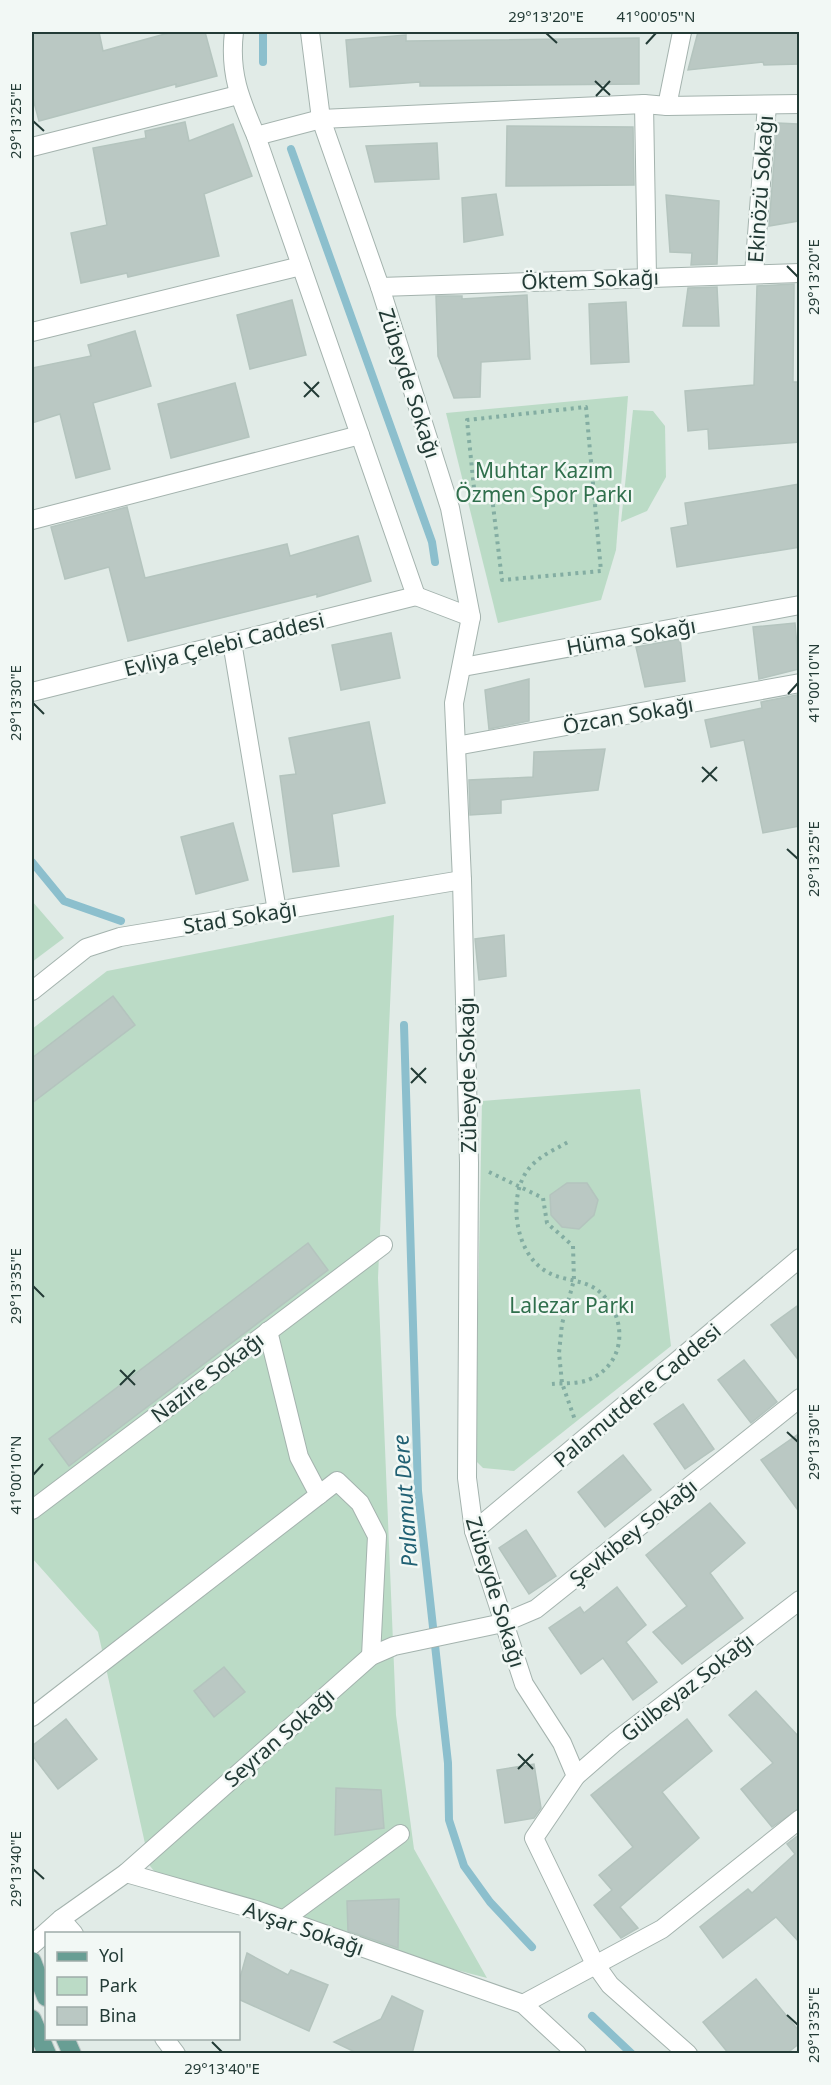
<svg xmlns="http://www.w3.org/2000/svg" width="831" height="2085" viewBox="0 0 831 2085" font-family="'Noto Sans',sans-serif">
<rect width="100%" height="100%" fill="#e1ebe7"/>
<g fill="#bbdbc6">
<path d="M628 396 616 550 601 600 498 623 446 413Z"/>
<path d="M633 410 653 411 665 426 666 477 647 511 621 522Z"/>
<path d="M32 901 64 938 32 962Z"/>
<path d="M394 915 378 1278 396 1715 414 1849 487 1978 174 1896 150 1866 98 1632 32 1558V1029L107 971Z"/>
<path d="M640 1089 671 1346 514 1471 483 1468 475 1460 482 1101Z"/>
</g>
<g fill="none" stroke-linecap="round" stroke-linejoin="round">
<g stroke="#8cbfcd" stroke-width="8">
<path d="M263 62V32"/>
<path d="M291 149 432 542 435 562"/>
<path d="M32 862 64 901 121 921"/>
<path d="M404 1025 418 1491 448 1763 449 1820 464 1866 490 1902 532 1947"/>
<path d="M592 2016 632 2054"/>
</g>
</g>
<g fill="#bac8c3" stroke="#b4c4be" stroke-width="1.5">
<path d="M32 32H99L103 51 172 32H205L217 76 176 87V84L39 121 32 95Z"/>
<path d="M698 32H800V64L764 65 763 62 688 70Z"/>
<path d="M406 35V41L639 38V84L420 86V82L350 87 346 40Z"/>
<path d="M185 122 189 141 233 124 252 176 204 194 219 256 128 277 127 273 81 283 71 233 107 225 93 148 146 138 145 131Z"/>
<path d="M777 123 798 124V221L769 226Z"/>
<path d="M507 126 633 127 634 185 506 186Z"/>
<path d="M437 143 439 179 375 182 366 146Z"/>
<path d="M496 194 503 235 464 242 462 198Z"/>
<path d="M666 195 719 201 717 264 691 265 692 253 670 252Z"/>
<path d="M794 284 793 382H800V442L709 449 708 429 688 431 685 391 754 385 757 286Z"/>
<path d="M717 287 719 326H683L688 288Z"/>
<path d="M527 295 530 359 481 362 480 397 454 398 438 356 436 296H462V299Z"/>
<path d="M292 300 306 355 250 369 237 315Z"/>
<path d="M626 302 629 362 591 364 589 304Z"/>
<path d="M135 331 151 386 93 403 110 469 76 478 60 414 32 423V368L91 356 88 345Z"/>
<path d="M235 383 249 437 171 458 158 404Z"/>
<path d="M800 484V547L677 567 671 528 688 525 685 503Z"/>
<path d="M127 507 145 578 287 544 290 556 358 536 371 581 317 597V594L128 641 109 567 65 579 51 527Z"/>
<path d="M795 623 799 669 759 679 753 627Z"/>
<path d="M391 633 400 678 341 690 332 645Z"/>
<path d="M680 639 685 681 645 687 636 647Z"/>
<path d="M529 679V721L489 729 485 690Z"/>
<path d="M797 695 800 715V826L763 833 744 740 711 747 705 720 762 708 761 702Z"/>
<path d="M369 722 385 803 332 814 339 866 293 872 280 776 296 774 289 738Z"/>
<path d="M605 749 598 790 501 800V813L470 815 469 780 533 777 534 752Z"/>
<path d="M233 823 248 880 196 894 181 837Z"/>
<path d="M504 935 506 976 479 980 475 939Z"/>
<path d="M113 996 135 1025 32 1103V1058Z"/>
<path d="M567 1183H587L598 1200 594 1215 579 1229 562 1227 551 1215 550 1195Z"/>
<path d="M308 1243 328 1270 69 1466 49 1439Z"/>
<path d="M800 1304V1362L771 1325Z"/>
<path d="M744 1360 777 1402 751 1423 718 1380Z"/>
<path d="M683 1404 714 1449 685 1469 654 1424Z"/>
<path d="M800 1433V1513L761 1460Z"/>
<path d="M623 1455 651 1490 605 1527 578 1492Z"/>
<path d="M710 1503 745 1543 710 1573 743 1618 682 1664 653 1632 687 1606 646 1555Z"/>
<path d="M526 1530 556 1576 529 1594 499 1548Z"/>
<path d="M617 1587 646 1625 626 1642 657 1682 633 1700 603 1658 581 1674 549 1628 580 1607 584 1613Z"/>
<path d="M224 1667 245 1692 214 1717 194 1691Z"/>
<path d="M756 1691 800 1738V1808L772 1827 741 1789 773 1763 729 1715Z"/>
<path d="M66 1719 97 1759 58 1789 32 1755V1746Z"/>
<path d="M687 1719 712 1751 662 1792 699 1838 620 1907 638 1928 621 1938 594 1905 612 1890 599 1875 633 1847 591 1795Z"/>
<path d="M534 1764 541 1808 534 1818 505 1823 497 1770Z"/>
<path d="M336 1788 381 1790 384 1828 335 1835Z"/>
<path d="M800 1834V1943L776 1917 723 1958 700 1927 748 1889 752 1893 795 1854 787 1844Z"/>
<path d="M399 1899 398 1948 348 1931 347 1901Z"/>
<path d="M247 1953 288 1975 291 1970 328 1985 309 2031 238 1999V1985Z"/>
<path d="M756 1979 800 2032V2043L786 2054H729L703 2022Z"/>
<path d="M392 1996 423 2011 412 2054H359L334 2042 381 2019Z"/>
</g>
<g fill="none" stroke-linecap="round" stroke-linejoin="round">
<g stroke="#a4b3ae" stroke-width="20">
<g id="minor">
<path d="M234 32C229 73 240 99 256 136L416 596"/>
<path d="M310 32 321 119 380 287 450 508 471 617 454 703 462 880 469 1163 467 1478 474 1531 524 1684 562 1743 576 1776 534 1838 595 1964 610 1985 688 2054"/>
<path d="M644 104 647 277"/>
<path d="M667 106 682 32"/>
<path d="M256 136 321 119 644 104 667 106 800 104"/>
<path d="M32 147 238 95"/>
<path d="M754 274 767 105"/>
<path d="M380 287 800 273"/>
<path d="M32 332 301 266"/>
<path d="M32 520 360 435"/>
<path d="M416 596 471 617"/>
<path d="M232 642 277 911"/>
<path d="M463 667 800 605"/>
<path d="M32 692 416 596"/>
<path d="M456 746 800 683"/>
<path d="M32 991 86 948 120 937 462 880"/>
<path d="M268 1331 299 1457 319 1495"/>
<path d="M32 1510 383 1245"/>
<path d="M474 1531 800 1258"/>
<path d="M32 1717 337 1481 360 1503 377 1536 371 1656"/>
<path d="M576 1776 615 1742 800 1600"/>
<path d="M126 1873 371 1656 394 1646 503 1623 536 1609 800 1398"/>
<path d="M61 1919 74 1934"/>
<path d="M283 1920 400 1834"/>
<path d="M32 1945 61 1919 126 1873 256 1910 523 2004 577 2054"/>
<path d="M523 2004 662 1929 800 1819"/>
<path d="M164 2038 176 2054"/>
</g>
</g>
<g stroke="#c1c8c7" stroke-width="20">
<g id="major">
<path d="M32 1961 46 1997"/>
<path d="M32 2019 47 2054"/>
<path d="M65 2038 72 2054"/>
</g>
</g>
<g stroke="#83ada2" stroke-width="4" stroke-dasharray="3 4.5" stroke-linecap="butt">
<path d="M586 407 601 571 502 580 492 497 475 498 467 420Z"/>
<path d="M489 1172 543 1198 547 1223 573 1246 574 1280 562 1324 559 1353 562 1383 575 1420"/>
<path d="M552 1384C562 1383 578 1384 588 1380 626 1365 628 1320 602 1294 585 1277 563 1283 544 1270 515 1251 508 1198 527 1171 537 1157 554 1150 568 1142"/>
</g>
<use href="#minor" stroke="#fff" stroke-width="18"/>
<use href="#major" stroke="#689e94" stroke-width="18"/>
</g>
<path fill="none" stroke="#233b36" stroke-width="2" d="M546 33 557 43M646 44 656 33M595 81 610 95M596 96 610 81M33 121 44 131M787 266 798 277M304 382 319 397M304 397 319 382M788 694 798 683M33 703 44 714M702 767 717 781M702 782 717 767M787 849 798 859M411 1068 426 1083M411 1083 426 1068M33 1286 44 1297M120 1370 135 1385M120 1385 135 1370M787 1432 798 1442M33 1475 43 1464M518 1754 533 1769M518 1769 533 1754M33 1869 44 1879M787 2015 798 2025M212 2042 222 2052"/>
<g text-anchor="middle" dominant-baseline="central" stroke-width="5" stroke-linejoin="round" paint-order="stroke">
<g font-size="21" fill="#233b36" stroke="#f2f8f5">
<text transform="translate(760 189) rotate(-86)">Ekinözü Sokağı</text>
<text transform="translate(590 279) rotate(-2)">Öktem Sokağı</text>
<text transform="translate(410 383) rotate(72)">Zübeyde Sokağı</text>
<text transform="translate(631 636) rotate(-10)">Hüma Sokağı</text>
<text transform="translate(224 644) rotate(-14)">Evliya Çelebi Caddesi</text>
<text transform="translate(628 715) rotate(-10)">Özcan Sokağı</text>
<text transform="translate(240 917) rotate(-9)">Stad Sokağı</text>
<text transform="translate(467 1075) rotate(-91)">Zübeyde Sokağı</text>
<text transform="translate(207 1377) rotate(-37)">Nazire Sokağı</text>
<text transform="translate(637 1395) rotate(-40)">Palamutdere Caddesi</text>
<text transform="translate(633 1532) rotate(-39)">Şevkibey Sokağı</text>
<text transform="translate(496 1592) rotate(73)">Zübeyde Sokağı</text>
<text transform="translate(687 1687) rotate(-38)">Gülbeyaz Sokağı</text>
<text transform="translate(279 1737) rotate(-41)">Seyran Sokağı</text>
<text transform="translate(304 1928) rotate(19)">Avşar Sokağı</text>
</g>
<g font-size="21" fill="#2f6f4c" stroke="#f2f8f5">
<text x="544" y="470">Muhtar Kazım<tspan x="544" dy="24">Özmen Spor Parkı</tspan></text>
<text x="572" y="1305">Lalezar Parkı</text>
</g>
<g font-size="22" font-style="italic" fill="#206073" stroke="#f2f8f5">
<text transform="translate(404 1501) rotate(-94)">Palamut Dere</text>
</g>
</g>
<rect width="831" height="2085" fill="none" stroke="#f2f8f5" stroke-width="66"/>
<rect x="45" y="1932" width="195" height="108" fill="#f2f8f5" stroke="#9faca9" stroke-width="1.5"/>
<rect x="57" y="1952" width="30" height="9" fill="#689e94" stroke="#9faca9" stroke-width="1.5"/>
<text x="99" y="1962" font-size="18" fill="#233b36">Yol</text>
<rect x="57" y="1977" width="30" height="18" fill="#bbdbc6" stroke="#9faca9" stroke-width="1.5"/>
<text x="99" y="1992" font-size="18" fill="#233b36">Park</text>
<rect x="57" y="2007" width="30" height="18" fill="#bac8c3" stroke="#9faca9" stroke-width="1.5"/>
<text x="99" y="2022" font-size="18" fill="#233b36">Bina</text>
<rect x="33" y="33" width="765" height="2019" fill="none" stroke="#233b36" stroke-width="2"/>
<g font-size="15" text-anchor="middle" fill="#233b36">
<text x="546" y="22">29°13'20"E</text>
<text x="656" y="22">41°00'05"N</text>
<text transform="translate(16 121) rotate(-90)" y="5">29°13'25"E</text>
<text transform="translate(814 277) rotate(-90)" y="5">29°13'20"E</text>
<text transform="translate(814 683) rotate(-90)" y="5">41°00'10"N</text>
<text transform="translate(16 703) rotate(-90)" y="5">29°13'30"E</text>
<text transform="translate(814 859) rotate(-90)" y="5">29°13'25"E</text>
<text transform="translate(16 1286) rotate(-90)" y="5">29°13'35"E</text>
<text transform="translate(814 1442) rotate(-90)" y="5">29°13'30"E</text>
<text transform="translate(16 1475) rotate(-90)" y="5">41°00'10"N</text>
<text transform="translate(16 1869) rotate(-90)" y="5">29°13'40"E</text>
<text transform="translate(814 2025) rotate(-90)" y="5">29°13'35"E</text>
<text x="222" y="2074">29°13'40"E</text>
</g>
</svg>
